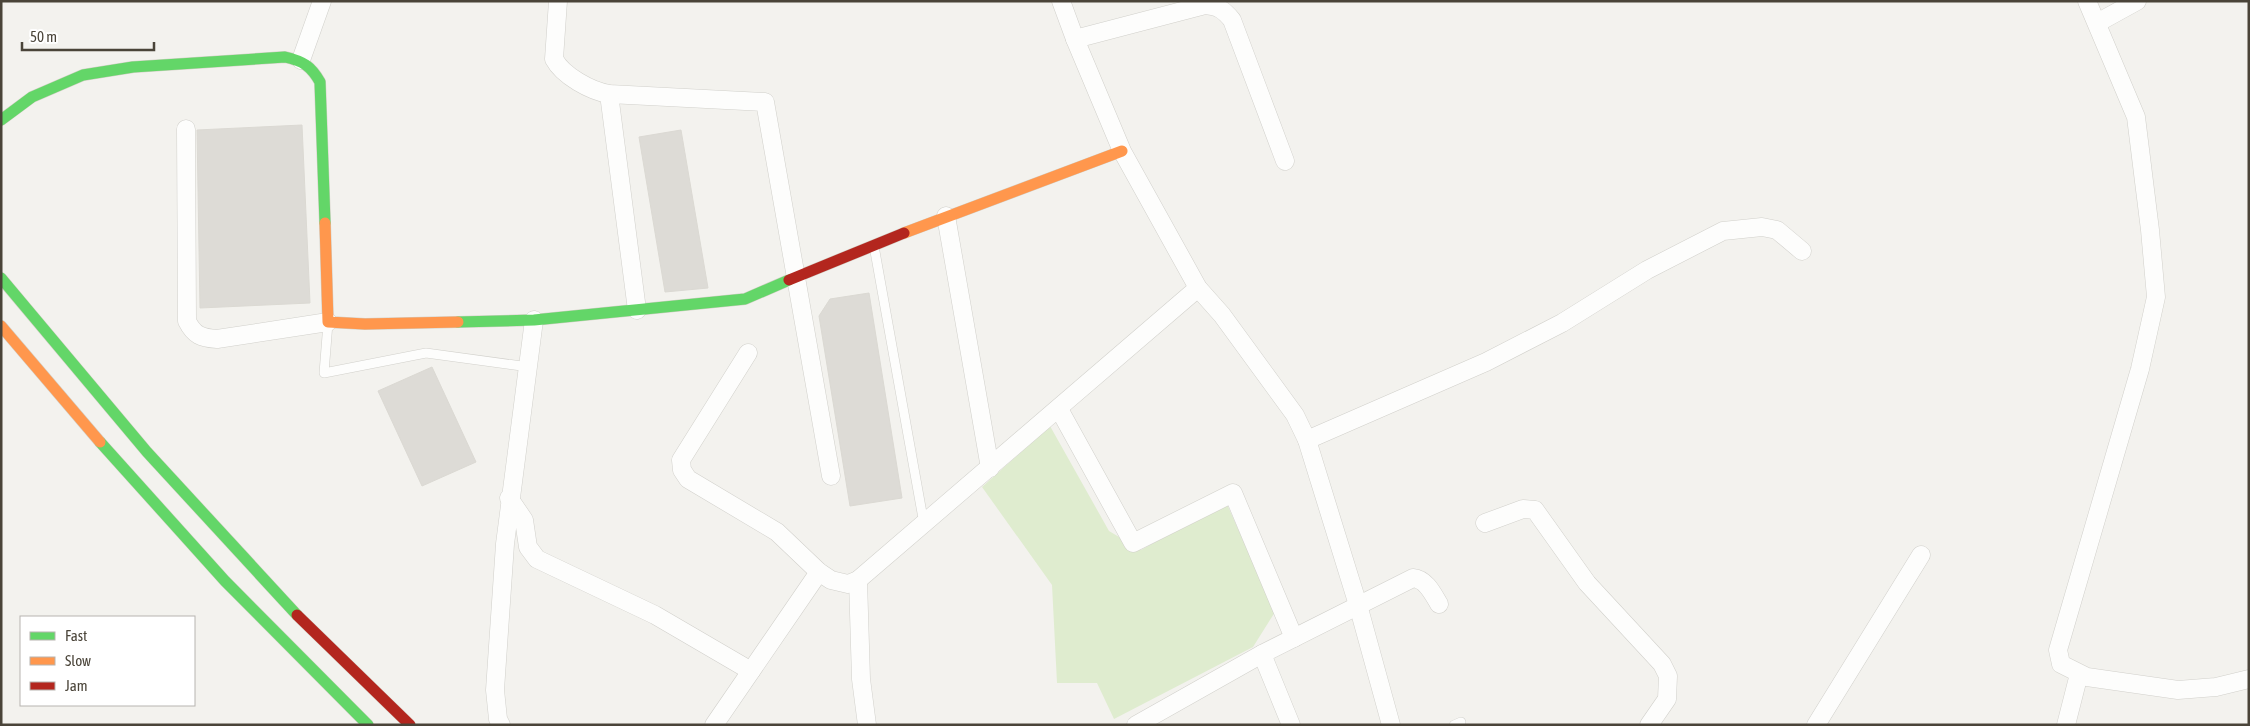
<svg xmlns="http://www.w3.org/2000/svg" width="2250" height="726" viewBox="0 0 2250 726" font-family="'Asap Condensed',sans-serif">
<rect width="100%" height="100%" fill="#f3f2ee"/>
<path fill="#dfeccf" d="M1050 426 1109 531 1141 550 1226 502 1275 612 1253 647 1114 719 1097 683H1057L1052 585 982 487Z"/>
<g fill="#dddbd6" stroke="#dbd9d3">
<path d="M302 125 310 303 200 308 197 130Z"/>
<path d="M681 130 708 288 665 292 639 137Z"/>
<path d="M869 293 902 498 850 506 819 316 830 299Z"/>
<path d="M432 367 476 462 422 486 378 391Z"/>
</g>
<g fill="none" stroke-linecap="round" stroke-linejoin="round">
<g stroke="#d1d0cb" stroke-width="10">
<g id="lane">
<path d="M874 246 924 524"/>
<path d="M328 323 324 373 426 353 529 367"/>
<path d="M1454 725 1461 722"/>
</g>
</g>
<g stroke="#d1d0cb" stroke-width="19">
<g id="street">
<path d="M558 1 554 59C563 76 591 91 609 94L765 102 831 476"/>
<path d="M1061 1 1075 39 1122 151 1198 288 1222 315 1295 415 1307 440 1358 605 1391 725"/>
<path d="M2087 1 2136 117 2150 230 2156 297 2140 369 2058 650 2061 664 2087 677 2178 690 2216 687 2249 679"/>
<path d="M2097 23 2137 1"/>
<path d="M1075 39 1205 5C1218 6 1224 10 1232 20L1285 161"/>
<path d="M301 60 322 1"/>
<path d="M609 94 637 310"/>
<path d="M186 129 187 321C194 335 201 338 217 339L328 322"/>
<path d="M946 216 990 468"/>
<path d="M748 353 681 460 682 470 688 479 777 532 819 572 831 580 848 584 858 580 1198 288"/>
<path d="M1059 409 1133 543 1233 493 1294 638"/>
<path d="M1307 440 1486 362 1562 323 1647 270 1723 231 1762 227 1777 230 1802 251"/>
<path d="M509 498 524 520 528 547 537 559 655 615 751 671"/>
<path d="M1485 523 1523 509 1535 510 1587 583 1662 664 1668 676 1667 699 1649 725"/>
<path d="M858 580 861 679 867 725"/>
<path d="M1262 654 1291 725"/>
<path d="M501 725 498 719 495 690 505 544 534 320"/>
<path d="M714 725 819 572"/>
<path d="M1136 725 1262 654 1413 578C1426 579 1433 594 1439 604"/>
<path d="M1816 725 1921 555"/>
<path d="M2066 725 2079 674"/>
</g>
</g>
<g stroke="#d2cfc5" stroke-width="12">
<g id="fast">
<path d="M1 120 32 97 83 75 133 67 285 57C303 61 311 66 320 82L325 223"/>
<path d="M1 278 147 452 297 615"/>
<path d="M458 322 534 320 745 299 789 280"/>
<path d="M100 442 225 581 368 725"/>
</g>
</g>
<g stroke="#d2cfc5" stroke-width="12">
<g id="slow">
<path d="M325 223 328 322 365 324 458 322"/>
<path d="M904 233 1122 151"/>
<path d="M1 326 100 442"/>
</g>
</g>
<g stroke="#d2cfc5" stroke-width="12">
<g id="jam">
<path d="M789 280 904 233"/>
<path d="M297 615 410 725"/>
</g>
</g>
<use href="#lane" stroke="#fdfdfc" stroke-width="9"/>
<use href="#street" stroke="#fdfdfc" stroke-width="18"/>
<use href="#fast" stroke="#63d668" stroke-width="11"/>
<use href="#slow" stroke="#ff974d" stroke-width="11"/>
<use href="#jam" stroke="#b3261e" stroke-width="11"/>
</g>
<rect width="2250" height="726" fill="none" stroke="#4a4439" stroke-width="5"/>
<rect x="20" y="616" width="175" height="90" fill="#ffffff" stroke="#b7b4b0"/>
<rect x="30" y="632" width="25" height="8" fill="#63d668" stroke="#b7b4b0"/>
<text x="65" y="641" font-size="15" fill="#4a4439">Fast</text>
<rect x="30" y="657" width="25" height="8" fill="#ff974d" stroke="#b7b4b0"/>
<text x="65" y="666" font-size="15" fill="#4a4439">Slow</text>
<rect x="30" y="682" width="25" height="8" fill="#b3261e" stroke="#b7b4b0"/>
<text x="65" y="691" font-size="15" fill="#4a4439">Jam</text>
<path d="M22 42v8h132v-8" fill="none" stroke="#4a4439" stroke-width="2.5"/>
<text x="30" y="42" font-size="15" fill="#4a4439" stroke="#ffffff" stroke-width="4" paint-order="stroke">50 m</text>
</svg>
